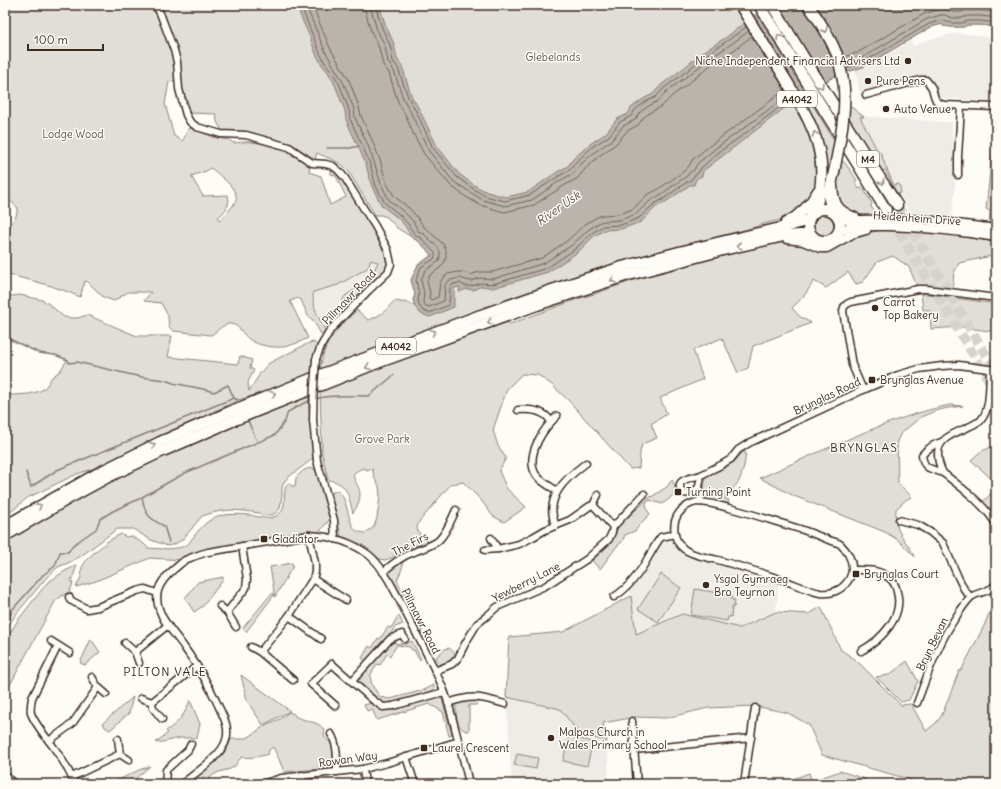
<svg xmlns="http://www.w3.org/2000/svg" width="1001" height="789" viewBox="0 0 1001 789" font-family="Delius,sans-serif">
<rect width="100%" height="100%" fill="#fdfcf7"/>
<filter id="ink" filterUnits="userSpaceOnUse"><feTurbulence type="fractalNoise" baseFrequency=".025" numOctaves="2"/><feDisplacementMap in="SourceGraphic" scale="8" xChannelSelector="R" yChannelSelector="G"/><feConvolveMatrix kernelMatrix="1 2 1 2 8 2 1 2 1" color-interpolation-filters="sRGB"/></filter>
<g filter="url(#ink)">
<g fill="#efece7">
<path d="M957 33 983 36 992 39 996 42V102L939 98 934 83 931 79 926 76H921V83L908 86 891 94 864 100 862 95H860L856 74 854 71 864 68 911 41 913 46 927 40Z"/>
<path d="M860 116 944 122H952V137L956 138 954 175H956L952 219 911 216Z"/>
<path d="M370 260 378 262 373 273 358 287 345 296 343 307 345 308 338 318 325 331 316 312 313 300V292L338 285 368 267Z"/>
<path d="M668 537 684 553 689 556 779 581 776 612 740 628 682 614 636 635 630 589 640 578 662 542 665 538Z"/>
<path d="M506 697 560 709 579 733 607 742 609 784H512L507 710 504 709Z"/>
</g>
<g fill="#e1ded7" stroke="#8e847a" fill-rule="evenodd">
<path d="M5 5H152C164 26 175 55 176 80L169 82 165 104 174 136 182 141C186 137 186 131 190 128L216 138 230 140 233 143C239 143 246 141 252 142 273 144 292 155 310 165L309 172 321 176 330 205 346 197 336 176 329 173 332 171 339 173 381 239 385 249 388 264 386 272 350 307 345 308 343 307 342 302 345 296 358 287 373 273 378 262 370 260 369 267 338 285 313 292C312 307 319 318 325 331L321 334 313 320 308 316 302 302 299 298 290 301 308 338C302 341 295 344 288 346 278 349 257 346 249 339 243 335 239 324 230 324 222 324 217 332 211 335L173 331 169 327 168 316 161 303 144 301 151 292H128L114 301 103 297 88 282 85 281 80 297C56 286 30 280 5 274V218L9 228 16 216 18 208 5 196ZM211 168C218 174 239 189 236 200 234 206 224 216 220 221L218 218C225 211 231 205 228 195L203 196 191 176 206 171Z"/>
<path d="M158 5H318L456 287 461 286 823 51 996 5V28L995 27 981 25H968L963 27H951L943 26V24L931 27 863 67 835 76 806 94 835 142 825 198H823C824 188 826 179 826 170 827 143 815 119 802 97L791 103 795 108 800 118 806 127 812 146 815 161 817 177 815 189 808 201 794 214 784 219 767 223 748 229 634 258 583 274 455 319 320 370C321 364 322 358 324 352 330 335 344 322 357 310L368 320C379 317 387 310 394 301L409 303 415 306 413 300 415 294 411 280 418 265 432 255 418 241 397 228 387 217 381 215H375L347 169C339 161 327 158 317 153L315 159 293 145 267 137 250 132H223L217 122 216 114 189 113 187 107 188 102 182 91 178 49Z"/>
<path d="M351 5H734L745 23 756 14 565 195 454 202Z"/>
<path d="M849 105 864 117H860L876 148 881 153 885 165 894 185 899 184 901 191 899 194 895 190 885 170 882 171 848 118Z"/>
<path d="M996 113V226H990L989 224 990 211 986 209Z"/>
<path d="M841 160 845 163 857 180 855 182 859 189 862 187 872 203 871 207 879 216H866L845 211 838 199 836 183Z"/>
<circle cx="822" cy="226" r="12"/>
<path d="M881 230 947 233 996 242V255L959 263 954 273 952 293 918 289 909 267 893 256 877 262 863 282 856 284 848 272 826 288 814 281 804 296 792 308 799 316 811 323 753 346 748 368 738 373 722 338 693 350 703 379 660 398 667 414 651 424 657 438 642 444 640 453 639 468 630 469 569 401 552 385 538 375 522 374 507 389 493 430 498 446 506 458 499 471 507 489 526 507 504 522 493 516 480 499 463 482 451 484 418 523 417 529 420 535 428 542 409 548 391 558 385 560 380 559 360 544 341 537 335 510 330 493 336 491C338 492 340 492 341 494 347 501 348 520 354 528 356 532 361 532 365 533L374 527 377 518 380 497 379 486 374 477 372 468 367 470 364 468C343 474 360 482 360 494 360 501 357 507 353 513 348 496 349 483 328 480L322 453 320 391 466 334 505 321 510 324 575 300 594 294 652 274 735 250 776 242H797L815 251H829L855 236Z"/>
<path d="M5 290 8 294 12 296 20 295 42 300 49 304 64 317 71 318H78L87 315 137 336H172L168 357 238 364 240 356 252 360 250 368 254 370 248 382 249 391 261 372 268 364 277 359 309 343 314 342 317 346 313 361 311 374 252 396 238 400 145 444 98 467 77 474 27 498 5 517V394L14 395 29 394 40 391 45 388 52 377 60 371 67 360 55 355 39 353 5 337Z"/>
<path d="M921 294H928L996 304V332L961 327 931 329 930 310H923Z"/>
<path d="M308 395 310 422 314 457 311 460 286 479 283 484 282 488V495L280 508 277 512 272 515H261L259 513 245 511 230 510 215 512 202 516 183 539 175 544 168 546 151 540 133 529H117L81 556 68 563 58 567 47 577 17 613 5 630V542C42 520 80 496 119 477 181 447 245 421 308 395Z"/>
<path d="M950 405 963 406 948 408 935 411 921 417 901 433 897 441 898 483 912 497 907 499 896 509C896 513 895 518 896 522 898 535 909 545 915 557L898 540 885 532 794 496 760 478C795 462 830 447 865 432 893 421 920 411 950 405Z"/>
<path d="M991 447 996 448V483L971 460 980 452Z"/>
<path d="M744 451H745C747 458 742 476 738 483 736 485 733 488 732 490L728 489 725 499 729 500 727 505 706 498 704 488 706 477 726 467 734 462Z"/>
<path d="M311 468H313L317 472 330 519 321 530 317 533 279 537 209 550 183 560 150 558 96 581 76 587 81 577 82 567 88 558 108 541 121 534 126 537 131 536 144 544 148 548C157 549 180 550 187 545 190 543 192 538 195 535 200 528 209 519 218 516 228 514 239 514 249 515 258 516 267 521 276 516 290 509 280 493 288 483L292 486H295L296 478C300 473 304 469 311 468Z"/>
<path d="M672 479 675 486V493L668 500 662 504 649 500 646 504 647 510 650 514 642 522 635 531 625 535 622 542 617 546 600 569 592 561 611 543 619 525 650 497 653 496 668 486Z"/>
<path d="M996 487V518L981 503 989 496Z"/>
<path d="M401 561H403C403 569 400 573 397 580L421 629 422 631 421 633 419 632 388 575 393 567 396 565Z"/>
<path d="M292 563 293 566 275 597 270 567Z"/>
<path d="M77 565 71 582 73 583 70 591 56 600 51 609 20 666 9 687 5 699V641L18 620 47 583 65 571Z"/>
<path d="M661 574 681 588 658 622 638 609Z"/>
<path d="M223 577V580L203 606 194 612 185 598 198 582Z"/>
<path d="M695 589 732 595V600H735L734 607H732L731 617H728L727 621 691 615Z"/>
<path d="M271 594H274V595L246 632 243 628Z"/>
<path d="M631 596 636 634 682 614 740 628 776 612 809 614 821 607 841 650 856 660 901 705 911 704 926 731 936 723 942 715 959 671H961L984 626 993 604 996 601V784H926L822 755 809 725 788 713 755 706 708 708 666 718 636 717 603 723 607 742 579 733 560 709 506 697 509 637 563 632Z"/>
<path d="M398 616H399L403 624 395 627 389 637 365 661 362 658 369 646 372 648 378 638 380 639 388 627 391 628Z"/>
<path d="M91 639 100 652 85 665 80 663Z"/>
<path d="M412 641 421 659 419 660 414 650H412L410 647 397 645 390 656 387 654 380 665 377 664 370 676 372 685 380 697 390 699 424 690 434 685V689L432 691 390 703C387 704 387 704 384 703 378 701 364 688 361 684 359 681 360 680 360 677L392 643 406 644Z"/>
<path d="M449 648C462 657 450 663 441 666L437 661 436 657 445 649Z"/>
<path d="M907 661 918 681 909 700 901 702 876 677 889 675Z"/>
<path d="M241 675 290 711 263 725 247 701Z"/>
<path d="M133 697 129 713 110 730 105 727 103 723Z"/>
<path d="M435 697H438L442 699 452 735 449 736 443 712 431 705 429 704 377 720 372 709 367 711 364 705 371 703C375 706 379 710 384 710 394 712 425 700 435 697Z"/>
<path d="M477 699 479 700V702L476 705H469V731C457 731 456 717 456 707L454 706V703C462 699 469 701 477 699Z"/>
<path d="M190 700 200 724 197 738H180L158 743 156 742 168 733 166 731C179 722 185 715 190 700Z"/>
<path d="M289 712 294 714 296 717 318 724 325 730 324 733 325 738 330 742 332 745 334 763C334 766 332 766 330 768L284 772 279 759 273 747 269 750 268 754C259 757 252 758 242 757L238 761 235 766 230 769 219 772 213 775 203 784H186C201 769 225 761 231 739H241L249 737 267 724 280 719Z"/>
<path d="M569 736 593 742 587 766 563 761Z"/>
<path d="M517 754 538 758 536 769 514 765Z"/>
<path d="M150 766 135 779 130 784H110L139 770Z"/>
<path d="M840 771 865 779 867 784H823L793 779 809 773 812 781Z"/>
</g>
<path fill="#bbb4ad" stroke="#887d74" d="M299 5H379L386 26 394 44 397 59 402 66 411 95 419 109 437 146 459 174 474 185 487 192 506 197 528 192 557 172 568 166 573 159 590 144 606 133 617 119 628 114 631 108 643 99 653 94 661 85 685 67 703 52 725 38 756 14 772 5H996V28L995 27 981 25H968L963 27H951L943 26 942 24 931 27 863 67 835 76 810 90 786 107 703 171 702 176 696 179 694 185H690L664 203 656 207 641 222 621 229 605 230 594 236 578 252 548 272 493 288 482 286 473 290 467 289 459 292 460 287 454 288V307L430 317 421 314 415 307 413 300 415 294 411 280 418 265 432 255 418 241 412 238 405 226 399 219 382 206 372 187 366 165 358 146 346 120 345 111 335 85 328 72 322 65 316 54 309 35 300 15Z"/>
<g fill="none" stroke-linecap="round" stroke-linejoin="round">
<g stroke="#6e6157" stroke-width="1">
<path d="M303 5 304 14 320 53 325 63 331 70 339 83 349 110 350 119 362 145 370 164 376 186 385 203 401 216 408 224 415 235 421 238 435 253V256L434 259 421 267 416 280 419 294 418 300 419 305 423 311 429 313 449 305 450 288 453 284 460 283 465 286H472L481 283 493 284 547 268 575 249 592 233 603 226 621 225 639 218 654 204 662 200 687 182 691 180 693 177 698 173 701 168 719 152 743 135 759 123 790 99"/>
<path d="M308 5 309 13 325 51 343 82 354 109 355 118 367 143 374 162 381 184 389 200 405 213 413 221 418 231 424 234 438 248 440 252V256L439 261 425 271 421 280 424 293 423 302 426 306 429 307 444 301 445 286 447 282 450 280 460 278 466 280 471 281 480 278 493 279 544 263 572 245 588 230 600 222 604 221 620 220 636 214 651 200 660 195 687 176 689 173 694 170 697 164 716 148 740 131 788 95"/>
<path d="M314 5 315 12 330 48 349 80 359 107 361 116 372 140 380 160 386 182 394 196 409 208 417 217 423 226 429 231 443 244 446 250V257L444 263 440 268 430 275 427 281 430 293 429 298 431 300 438 297 440 283 443 278 448 274 458 272H463L470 275 479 272H492L542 258 568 240 584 225 597 217 603 215 619 214 633 209 647 195 657 190 683 172 689 166 693 159 712 144 785 90"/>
<path d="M364 5 365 10 371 31 379 48 383 65 389 73 398 102 406 116 413 133 424 154 451 186 466 197 480 205 504 212 509 211 534 205 565 185 578 178 585 169 599 156 616 144 627 131 638 125 644 117 651 112 662 106 672 96 694 79 712 64 734 50 752 36"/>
<path d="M370 5 371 9 377 30 385 46 388 62 394 71 403 98 411 113 419 130 429 151 454 182 470 192 483 200 505 206 532 200 561 180 574 173 580 165 596 151 612 140 623 126 635 120 639 113 647 107 658 101 667 91 690 74 709 59 730 45 749 31"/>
<path d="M375 5 382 28 390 45 393 61 398 68 408 97 416 111 433 148 457 177 472 188 485 196 505 201 530 195 559 176 571 169 576 162 592 147 609 136 620 122 631 116 635 110 645 102 656 97 664 88 687 71 706 55 727 41 746 27"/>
<path d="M844 57 857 53 924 14 937 10 944 9 953 12H960L967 10H981L996 12"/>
<path d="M846 63 860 59 927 19 941 15H945L952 18H961L968 16H981L996 18"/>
<path d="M847 68 862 63 929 24 942 20 947 22 952 23H962L968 21H981L996 23"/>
</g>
<g stroke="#887d74" stroke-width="1.5">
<path d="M327 148H350L359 146"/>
<path d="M5 337 39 353 55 355 68 360 69 363 77 362 141 377 165 380 173 383 203 389 214 392 228 385 234 398 238 400"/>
<path d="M316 399C330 394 353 396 369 396L394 375"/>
<path d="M248 421 257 441"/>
<path d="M26 472 31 487 57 470 234 398"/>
<path d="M169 542 164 526C148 518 145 514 142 497L185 473 275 435 285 421 288 412 304 403 312 400"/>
<path d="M5 624 8 622 12 610 43 575 55 566 60 552H68L73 545 96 529 100 519 113 511 141 498"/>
</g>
<g stroke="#d6d2cc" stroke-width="10" stroke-dasharray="10 5" stroke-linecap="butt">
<path d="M897 205 996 372"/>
<path d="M891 219 996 392"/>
</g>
<g stroke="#3b2a1e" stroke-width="9">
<g id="minor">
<path d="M155 5 160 13 174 50 177 62 179 89 186 115 190 122 197 127 221 134 246 135 257 138 289 147 312 163 326 164 333 166 339 171 345 178 364 209 375 226 388 250 391 264 388 272 368 291 331 329 321 346 316 359"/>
<path d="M866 95 920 80H926C928 82 930 85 932 88 935 98 934 103 945 105L996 107"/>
<path d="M958 175V157L961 106"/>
<path d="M990 369C989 384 991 409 981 420 980 422 978 422 976 423 962 432 937 435 938 455 938 461 940 467 943 473 961 487 984 504 996 524"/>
<path d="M863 390 852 365 843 311 844 307 847 304 851 302 918 289H927L996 298"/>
<path d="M518 410C529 409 545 410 551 422"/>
<path d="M313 420 315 440 317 461 334 520 335 539"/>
<path d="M942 442C933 444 928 448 922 455 924 470 930 468 943 473"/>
<path d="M699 487C694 492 690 495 683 493 672 479 692 478 701 475"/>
<path d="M557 491C550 486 537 480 534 471 527 452 544 428 557 416"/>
<path d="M696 502C708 502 718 505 729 508 753 514 776 522 800 529 809 532 819 536 829 540 832 541 837 542 840 544 843 547 846 550 848 554 860 574 843 596 820 593 806 590 793 583 780 579 759 572 739 566 718 560 707 557 693 556 684 549 675 542 673 531 675 521 678 511 686 505 696 502Z"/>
<path d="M701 502 699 487 701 475 721 465 731 459 738 450 749 443 863 390 898 375 919 369 942 366 959 365 996 370"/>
<path d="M593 505 598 495"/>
<path d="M899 520 918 525 930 532 943 543 958 577 965 591 971 597"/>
<path d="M556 526C543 498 566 478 586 463"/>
<path d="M491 538 498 549"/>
<path d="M485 550 498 549 519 544 533 537 545 530 570 520 590 506 593 505 613 527"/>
<path d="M852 570C863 570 876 569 885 575 892 579 896 585 897 592 904 617 881 640 861 651"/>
<path d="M383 572C392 564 402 556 414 552 423 548 432 546 439 540 447 532 451 520 456 510"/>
<path d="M313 579 346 600"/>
<path d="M69 597 70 600 87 609 98 607 137 591 145 589 157 593"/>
<path d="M614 597C630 587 640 573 649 556 653 550 656 543 661 537L675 534"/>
<path d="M220 606 227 612 236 627"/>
<path d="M227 612 246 588 247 579 242 546"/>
<path d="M289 616 321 639"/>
<path d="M51 641 70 653"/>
<path d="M125 643 135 652 139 663"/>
<path d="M58 646 32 698C31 703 30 708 31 713 33 722 51 743 57 752 64 762 70 773 75 784"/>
<path d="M251 647 260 652 293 680"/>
<path d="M135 652 168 625"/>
<path d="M260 652 289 616 313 579 315 572V563L309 535"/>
<path d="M435 671 452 664 458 658 466 642 477 624 488 615 497 607 545 586 587 559 609 539 612 532 613 527 644 494"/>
<path d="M92 677 98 687 106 694"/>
<path d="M352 681 390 639 402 634 405 639"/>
<path d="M141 698 152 702"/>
<path d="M448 703C473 694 481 697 505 704"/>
<path d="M917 703C928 673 939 641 958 614 962 608 966 602 971 597 977 593 982 593 988 590 991 589 993 587 996 585"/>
<path d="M336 706 311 684 332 664 373 700 383 707 393 706 444 692"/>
<path d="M162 719 153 708 152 702 197 666"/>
<path d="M632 721 637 784"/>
<path d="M331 734C338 745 337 760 337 772"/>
<path d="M118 739 120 754 129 760"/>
<path d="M49 741 72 724 98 687"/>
<path d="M634 750 751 738"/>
<path d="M406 757 415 784"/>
<path d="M363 769 365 784"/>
<path d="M302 775 303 784"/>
<path d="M5 776 7 777 14 784"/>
<path d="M72 777 120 754"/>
<path d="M165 784 166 770 188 750 191 744"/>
<path d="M182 784C195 773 222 756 226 740 230 727 223 716 218 705 209 685 199 668 186 650 179 639 169 629 163 618 152 597 157 584 173 570 177 567 181 563 185 560 193 557 200 554 208 552L309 535C331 536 352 542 369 555 384 567 396 594 405 611 418 638 434 665 445 693 449 704 452 716 455 728 460 747 465 765 469 784"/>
<path d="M262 784 281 778 363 769 387 763 459 741"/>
<path d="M744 784 755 708"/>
</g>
</g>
<g stroke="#3b2a1e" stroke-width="11">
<g id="major">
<path d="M833 185C834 203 837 210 855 217"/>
<path d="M838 218 848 220H863L896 219 925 220 996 229"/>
<path d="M837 233C841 231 844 229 848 228 861 225 876 226 889 226 925 227 960 231 996 237"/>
<path d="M787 239 803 241 820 248H827L852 234 866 230"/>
</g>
</g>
<g stroke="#3b2a1e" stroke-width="13">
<g id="highway">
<path d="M740 5C754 28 769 52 783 75 811 122 833 155 815 211"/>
<path d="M759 5 886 210"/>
<path d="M772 5 806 61 897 205"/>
<path d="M808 5C821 22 830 37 838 57"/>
<circle cx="824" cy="225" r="16"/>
<path d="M832 211 829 199V193L834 172"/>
<path d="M786 223C799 216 811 204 818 191"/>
<path d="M5 526 100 472 160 442 234 410 328 372 478 316 552 290 622 267 683 251 789 226 808 220"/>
<path d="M5 536 73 496 106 478 163 451 237 419 377 363 537 305 625 276 723 250 784 236 801 235 812 236"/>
</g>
</g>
<use href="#minor" stroke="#fdfcf7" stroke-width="6"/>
<use href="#major" stroke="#fdfcf7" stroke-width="8"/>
<use href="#highway" stroke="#fdfcf7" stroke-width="10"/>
<g stroke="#3b2a1e" stroke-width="9" stroke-linecap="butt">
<path id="minor-bridge" d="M313 420C313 399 314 379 316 359"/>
</g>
<g stroke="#3b2a1e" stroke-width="13" stroke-linecap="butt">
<path id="highway-bridge" d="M834 172C839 145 846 116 844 88 843 77 840 67 838 57"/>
</g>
<use href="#minor-bridge" stroke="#fdfcf7" stroke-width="6"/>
<use href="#highway-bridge" stroke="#fdfcf7" stroke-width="10"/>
</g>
<defs><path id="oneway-chevron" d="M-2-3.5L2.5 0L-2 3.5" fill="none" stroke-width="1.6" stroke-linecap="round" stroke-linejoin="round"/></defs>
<g stroke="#9c938a">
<use href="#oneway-chevron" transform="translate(825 30) rotate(59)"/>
<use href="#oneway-chevron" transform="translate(779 37) rotate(-122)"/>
<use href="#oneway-chevron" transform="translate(821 86) rotate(58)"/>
<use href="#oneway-chevron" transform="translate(815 134) rotate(-110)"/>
<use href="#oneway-chevron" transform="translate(882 182) rotate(58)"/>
<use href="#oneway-chevron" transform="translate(739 246) rotate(167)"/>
<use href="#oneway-chevron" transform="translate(613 280) rotate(162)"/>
<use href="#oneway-chevron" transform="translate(490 322) rotate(160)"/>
<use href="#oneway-chevron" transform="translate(433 332) rotate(-21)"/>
<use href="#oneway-chevron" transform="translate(368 367) rotate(159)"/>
<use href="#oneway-chevron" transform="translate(273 394) rotate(-22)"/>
<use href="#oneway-chevron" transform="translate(153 445) rotate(-26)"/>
<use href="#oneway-chevron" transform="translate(39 506) rotate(-30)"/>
</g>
</g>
<g fill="#3b2a1e" stroke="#fdfcf7" stroke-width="1.5">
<circle cx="908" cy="61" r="4"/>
<circle cx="868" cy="81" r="4"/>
<circle cx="886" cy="109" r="4"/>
<circle cx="875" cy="308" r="4"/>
<rect x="868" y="376" width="8" height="8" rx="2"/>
<rect x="674" y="488" width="8" height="8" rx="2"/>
<rect x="260" y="535" width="8" height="8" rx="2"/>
<rect x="852" y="570" width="8" height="8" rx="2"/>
<circle cx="706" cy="585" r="4"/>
<circle cx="551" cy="738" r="4"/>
<rect x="420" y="744" width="8" height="8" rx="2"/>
</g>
<g text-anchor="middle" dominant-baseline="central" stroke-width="3" stroke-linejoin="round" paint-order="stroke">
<g fill="#fdfcf7" stroke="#75695f" stroke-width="1">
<rect x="777" y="91" width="40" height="16" rx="3"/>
<rect x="857" y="151" width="22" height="16" rx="3"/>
<rect x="376" y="338" width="40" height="16" rx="3"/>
</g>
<g font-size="10" font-weight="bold" fill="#3b2a1e">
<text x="797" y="99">A4042</text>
<text x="868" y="159">M4</text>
<text x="396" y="346">A4042</text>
</g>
<g font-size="11" fill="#64574c" stroke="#fdfcf7">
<text x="553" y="57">Glebelands</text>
<text x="73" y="134">Lodge Wood</text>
<text x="382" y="439">Grove Park</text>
</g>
<g font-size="11" fill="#3b2a1e" stroke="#fdfcf7" text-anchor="start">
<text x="900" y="61" text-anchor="end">Niche Independent Financial Advisers Ltd</text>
<text x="876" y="81">Pure Pens</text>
<text x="894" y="109">Auto Venue</text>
<text x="883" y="302">Carrot<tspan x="883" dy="13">Top Bakery</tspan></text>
<text x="880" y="380">Brynglas Avenue</text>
<text x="686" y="492">Turning Point</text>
<text x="272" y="539">Gladiator</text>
<text x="864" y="574">Brynglas Court</text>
<text x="714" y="579">Ysgol Gymraeg<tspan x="714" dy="13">Bro Teyrnon</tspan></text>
<text x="559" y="732">Malpas Church in<tspan x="559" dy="13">Wales Primary School</tspan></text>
<text x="432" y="748">Laurel Crescent</text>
</g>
<g font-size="11" fill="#3b2a1e" stroke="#fdfcf7">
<text transform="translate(917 218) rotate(4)">Heidenheim Drive</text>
<text transform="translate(349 297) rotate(-46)">Pillmawr Road</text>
<text transform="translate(827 396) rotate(-25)">Brynglas Road</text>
<text transform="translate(410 544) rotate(-27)">The Firs</text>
<text transform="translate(526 582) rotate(-27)">Yewberry Lane</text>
<text transform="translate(421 621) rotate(63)">Pillmawr Road</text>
<text transform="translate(932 644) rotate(-64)">Bryn Bevan</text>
<text transform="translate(348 759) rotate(-8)">Rowan Way</text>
</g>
<g font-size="12" font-style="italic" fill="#615349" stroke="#fdfcf7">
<text transform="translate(558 208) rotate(-35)">River Usk</text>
</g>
<g font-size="12" letter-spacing="1" fill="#3b2a1e" stroke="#fdfcf7">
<text x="864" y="447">BRYNGLAS</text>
<text x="165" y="671">PILTON VALE</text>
</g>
</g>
<rect width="1001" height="789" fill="none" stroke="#fdfcf7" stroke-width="20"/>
<rect x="10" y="10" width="981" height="769" fill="none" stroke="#3b2a1e" stroke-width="1.5" filter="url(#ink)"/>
<path d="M28 44v6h75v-6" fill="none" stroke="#3b2a1e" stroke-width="2"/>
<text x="34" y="44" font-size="12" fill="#3b2a1e" stroke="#fdfcf7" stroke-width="3" paint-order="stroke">100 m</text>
</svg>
